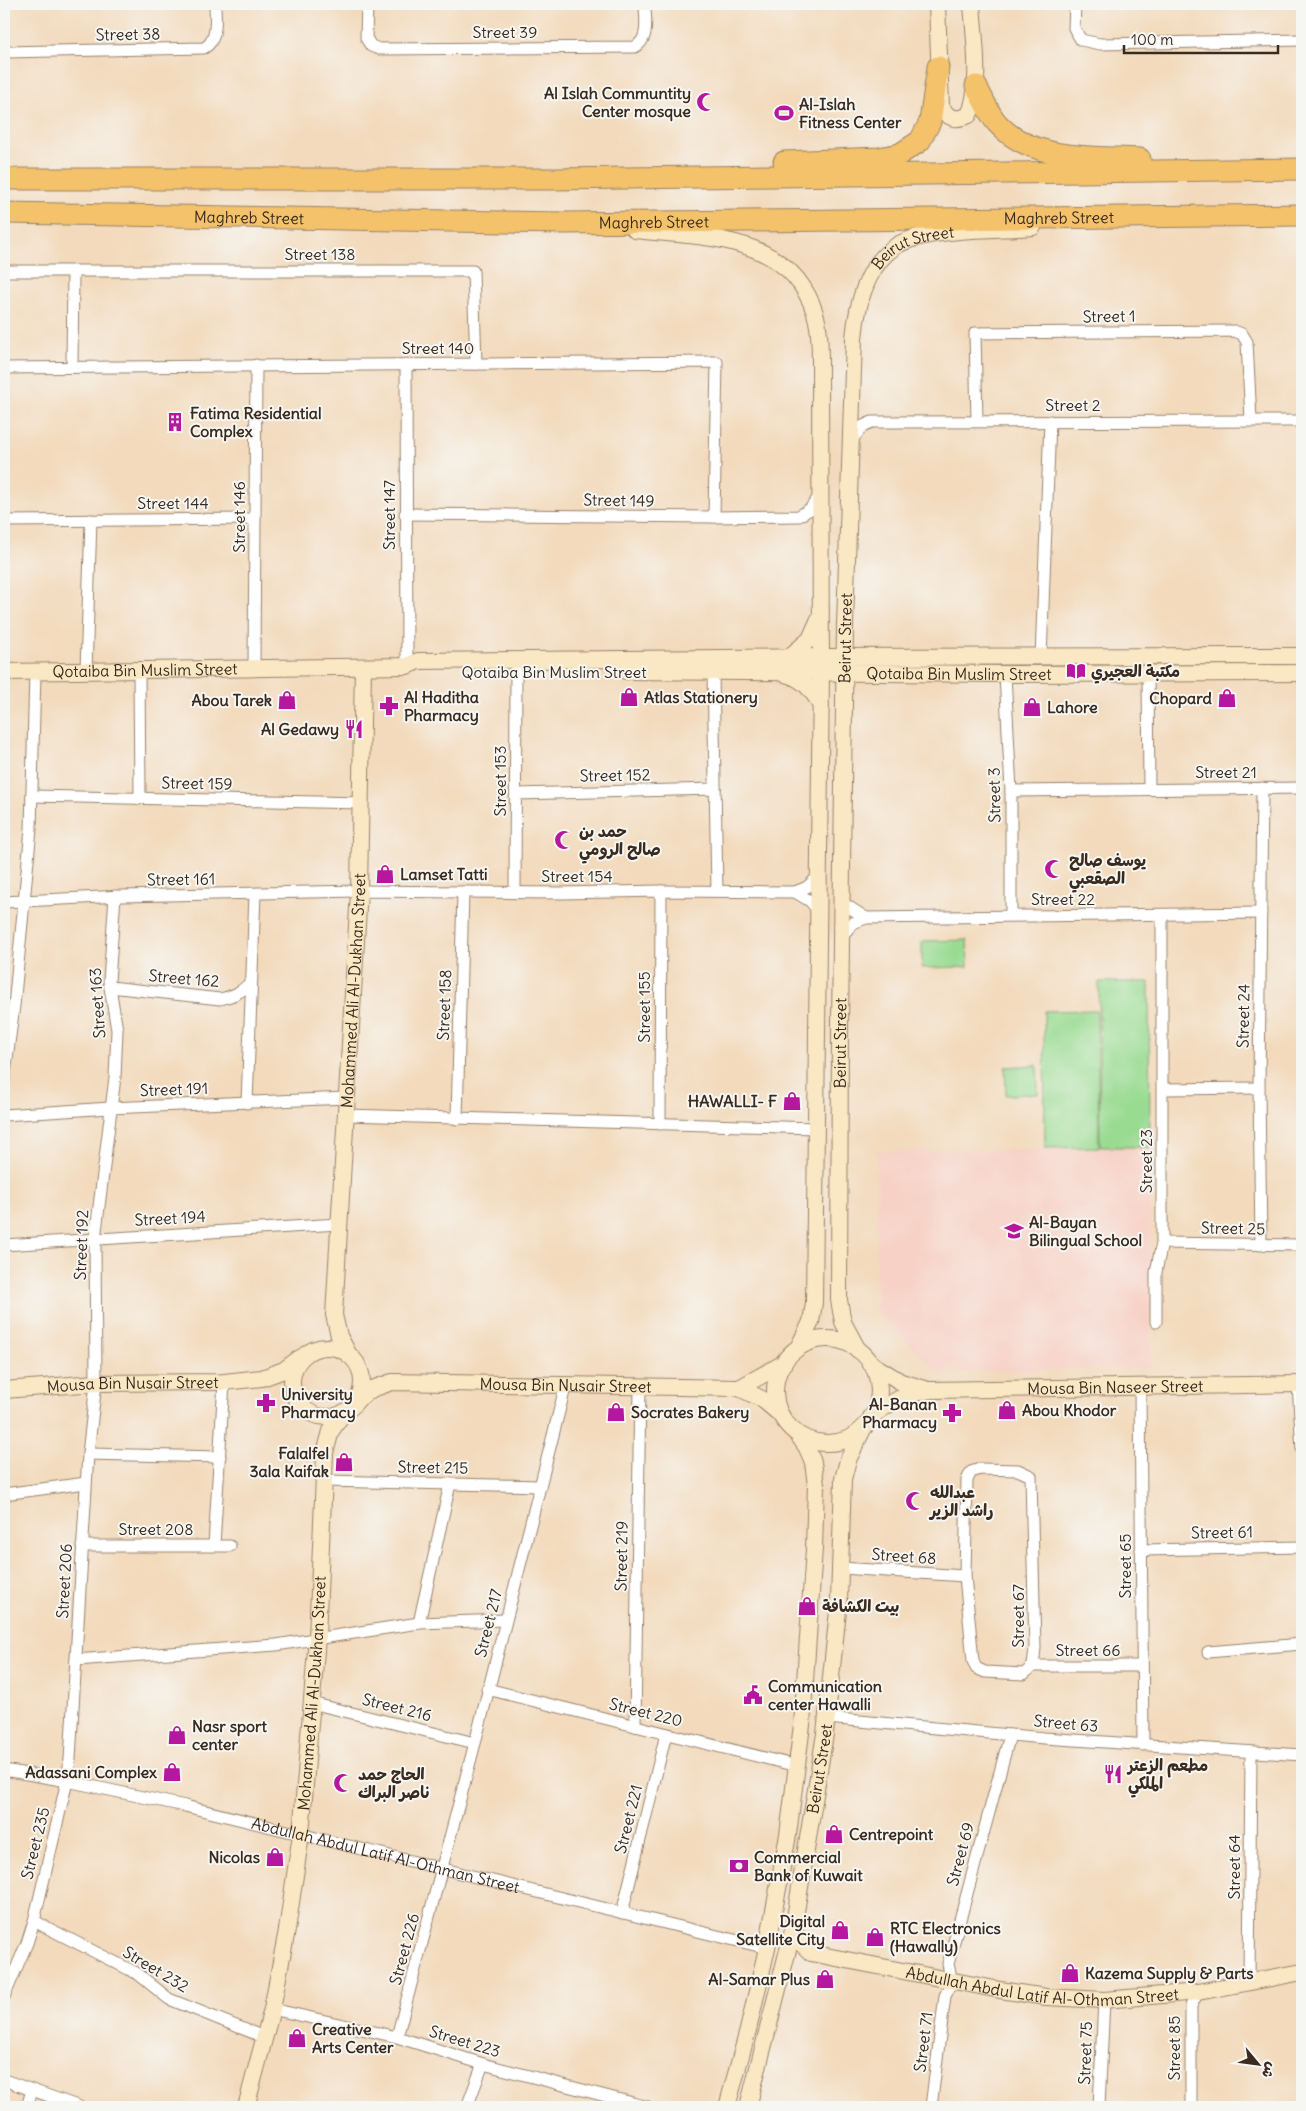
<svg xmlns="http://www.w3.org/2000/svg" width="1306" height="2111" viewBox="0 0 1306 2111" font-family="Delius,'Playpen Sans Arabic',sans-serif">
<rect width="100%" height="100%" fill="#f6f6f2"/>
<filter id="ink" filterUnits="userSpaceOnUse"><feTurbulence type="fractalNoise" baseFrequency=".02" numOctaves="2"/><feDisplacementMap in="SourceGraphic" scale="10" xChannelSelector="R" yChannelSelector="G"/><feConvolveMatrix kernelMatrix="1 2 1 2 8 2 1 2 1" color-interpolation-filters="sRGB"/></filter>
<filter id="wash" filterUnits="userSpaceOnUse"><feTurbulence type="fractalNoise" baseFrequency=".0096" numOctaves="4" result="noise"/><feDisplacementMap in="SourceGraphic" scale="20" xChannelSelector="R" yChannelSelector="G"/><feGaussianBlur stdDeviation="1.12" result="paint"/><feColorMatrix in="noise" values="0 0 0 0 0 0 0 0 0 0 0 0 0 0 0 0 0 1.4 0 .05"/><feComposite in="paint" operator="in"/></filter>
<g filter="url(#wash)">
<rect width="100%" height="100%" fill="#f3dabc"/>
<path fill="#f7d1c6" d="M1150 1148 1151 1368 938 1372 876 1311 877 1151Z"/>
<g fill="#9adb92" stroke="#6a8258">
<path d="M967 940 968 967 922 968V941Z"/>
<path d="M1099 982H1149L1150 1147H1100Z"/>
<path d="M1097 1010 1099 1147 1045 1148 1044 1011Z"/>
<path d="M1037 1065 1038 1094 1006 1095 1005 1067Z"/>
</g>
</g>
<g filter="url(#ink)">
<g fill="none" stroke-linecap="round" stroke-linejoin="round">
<g stroke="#97826d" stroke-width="13">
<g id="street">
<path d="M367 4 366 38 371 46 379 49 635 47C650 39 645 19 645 4"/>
<path d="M1075 4 1074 28 1081 40 1100 44 1302 40"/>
<path d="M4 52 204 48C219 40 215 18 215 4"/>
<path d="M4 271H473L476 364"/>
<path d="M406 364 407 666"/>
<path d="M72 367 73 271"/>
<path d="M4 368 717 362 714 517"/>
<path d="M977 421 975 333 1234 331 1242 334 1247 342 1251 420"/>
<path d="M852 440 863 426 872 422 1302 421"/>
<path d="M405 514 714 517 799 516 810 509 821 494"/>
<path d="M4 521 255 519"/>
<path d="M1041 658 1050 421"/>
<path d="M254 669 256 365"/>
<path d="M139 670 140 799"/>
<path d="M86 671 91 520"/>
<path d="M713 672 717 891"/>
<path d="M1005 674 1011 791V915"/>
<path d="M1148 674 1149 789"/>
<path d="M1011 791 1302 788"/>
<path d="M516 794 715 789"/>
<path d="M32 796 362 803"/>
<path d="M515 892 516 671"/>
<path d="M795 892 810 901 819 912"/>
<path d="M4 902 121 896 359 891 561 893 661 891 795 892 807 887 820 875"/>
<path d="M841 902 866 918"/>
<path d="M841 937 853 923 866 918 1261 913"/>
<path d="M110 987 220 999C234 996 241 992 250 983"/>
<path d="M4 1081 14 1006 31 829 35 672"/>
<path d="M1163 1089 1259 1088"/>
<path d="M247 1103 255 894"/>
<path d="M4 1115 110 1108 346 1098"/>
<path d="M345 1115 816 1128"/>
<path d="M457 1119 463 892"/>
<path d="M660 1124 661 891"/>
<path d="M1162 1243 1302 1245"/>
<path d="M4 1245 338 1224"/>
<path d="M1261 1245 1259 1088 1262 788"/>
<path d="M1156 1322V1272L1162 1243V915"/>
<path d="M1298 1384 1302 1450"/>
<path d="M1140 1386 1143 1745"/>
<path d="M88 1454 220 1457"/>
<path d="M980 1469 1018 1470 1031 1476 1035 1648 1033 1666 1024 1674 985 1672 976 1668 973 1661 965 1576 967 1480 971 1472Z"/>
<path d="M325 1481 540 1486"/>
<path d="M4 1494 86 1483"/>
<path d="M214 1545 224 1382"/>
<path d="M82 1546H230"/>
<path d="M1141 1550 1302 1547"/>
<path d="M841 1568 965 1576"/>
<path d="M419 1623 450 1484"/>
<path d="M1208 1652 1302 1644"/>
<path d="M76 1660 276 1645 419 1623 505 1620"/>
<path d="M1033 1666H1142"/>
<path d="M487 1689 797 1766"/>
<path d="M311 1703 475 1743"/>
<path d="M827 1718 1044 1738 1302 1755"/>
<path d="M635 1726 640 1386"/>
<path id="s1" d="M4 1770 67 1781 185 1806 767 1948"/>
<path d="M622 1913 666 1734"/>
<path d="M34 1921 138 1974 169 1999 266 2038"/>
<path d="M1249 1983 1251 1753"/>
<path d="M4 1997 27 1943 34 1921 67 1781 70 1759 88 1454 96 1383 95 1239 115 1077 117 1030 109 981 115 896"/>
<path d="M272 2009 397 2037 483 2064 648 2107"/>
<path d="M397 2037 475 1743 566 1384"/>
<path d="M4 2080 80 2107"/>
<path d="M27 2107 32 2090"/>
<path d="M467 2107 483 2064"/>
<path d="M931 2107 945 1996 952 1982 948 1964 1010 1735"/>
<path d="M1099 2107 1104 2000"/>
<path d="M1191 2107V2006L1198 1992"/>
</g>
</g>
<g stroke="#97826d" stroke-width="18">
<g id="secondary">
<path d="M937 4 941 106C948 119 955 121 969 115 982 87 974 36 972 4"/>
<path d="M635 230C703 238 789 233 815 313 820 330 820 349 820 366L821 673 814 1303 811 1322 798 1348"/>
<path d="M789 657 810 639 819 619"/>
<path id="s2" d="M625 671 1005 674 1302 673"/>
<path id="s3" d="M4 672 407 666 418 661 821 657 1302 656"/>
<path d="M785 674C803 678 813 691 821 706"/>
<circle cx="827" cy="1391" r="52"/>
<circle cx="327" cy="1382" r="35"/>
<path id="s4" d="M858 1350 843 1322 839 1300 840 1024 845 625 854 338C857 305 866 265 896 246 923 228 999 230 1033 227"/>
<path id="s5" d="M349 1355 339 1336 334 1315 359 891 363 667"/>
<path d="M870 1363 901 1382 925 1389"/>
<path d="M739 1388 784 1363"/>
<path id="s6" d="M4 1390 96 1383 224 1382 262 1378 284 1370 300 1358"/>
<path id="s7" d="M358 1399 372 1389 392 1382 739 1388 762 1399 781 1415"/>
<path id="s8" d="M871 1417C892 1401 904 1394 930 1390L1302 1384"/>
<path id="s9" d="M793 1930 801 1943 811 1953 1000 1990 1046 1997 1104 2000 1198 1992 1302 1972"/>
<path id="s10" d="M246 2107 272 2009 287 1930 301 1834 317 1638 325 1453 331 1431 344 1412"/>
<path d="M727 2107 748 2030 767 1948 788 1835 802 1725 814 1549 816 1485 813 1462 807 1448 798 1435"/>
<path id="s11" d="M748 2107 793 1930 825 1734 839 1601 843 1479 848 1460 864 1427"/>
</g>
</g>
<g stroke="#97826d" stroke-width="23">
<g id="highway">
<path d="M976 86C983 98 988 113 997 123 1032 162 1092 156 1140 159"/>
<path d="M784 162 879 158 900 154 920 141 930 122 938 67"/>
<path d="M4 179H555L1302 169"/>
<path id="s12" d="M4 213 563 223 1302 215"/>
</g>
</g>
<use href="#street" stroke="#fff" stroke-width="11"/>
<use href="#secondary" stroke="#fae7c3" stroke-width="16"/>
<use href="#highway" stroke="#f3c26a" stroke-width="21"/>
</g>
</g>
<defs>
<g id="mosque-bare" transform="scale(1.5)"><path d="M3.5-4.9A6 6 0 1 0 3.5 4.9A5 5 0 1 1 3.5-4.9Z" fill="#b5179e" stroke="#f6f6f2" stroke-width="2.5" paint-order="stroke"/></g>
<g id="stadium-bare" transform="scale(1.5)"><path d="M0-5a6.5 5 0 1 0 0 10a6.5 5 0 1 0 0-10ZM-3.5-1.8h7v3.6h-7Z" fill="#b5179e" stroke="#f6f6f2" stroke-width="2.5" paint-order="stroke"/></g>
<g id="building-bare" transform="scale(1.5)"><path d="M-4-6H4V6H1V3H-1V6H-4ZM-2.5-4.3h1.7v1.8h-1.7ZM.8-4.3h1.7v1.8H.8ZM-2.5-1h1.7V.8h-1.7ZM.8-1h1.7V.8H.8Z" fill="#b5179e" stroke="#f6f6f2" stroke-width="2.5" paint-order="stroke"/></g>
<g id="library-bare" transform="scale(1.5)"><path d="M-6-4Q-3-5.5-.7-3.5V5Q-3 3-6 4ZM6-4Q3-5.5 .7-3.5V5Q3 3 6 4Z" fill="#b5179e" stroke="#f6f6f2" stroke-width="2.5" paint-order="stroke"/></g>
<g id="shop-bare" transform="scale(1.5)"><path d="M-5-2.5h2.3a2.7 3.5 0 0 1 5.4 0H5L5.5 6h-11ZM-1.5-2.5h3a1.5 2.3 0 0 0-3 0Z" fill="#b5179e" stroke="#f6f6f2" stroke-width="2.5" paint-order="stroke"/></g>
<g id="pharmacy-bare" transform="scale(1.5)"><path d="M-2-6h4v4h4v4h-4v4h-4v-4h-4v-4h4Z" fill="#b5179e" stroke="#f6f6f2" stroke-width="2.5" paint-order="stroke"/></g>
<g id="restaurant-bare" transform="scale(1.5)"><path d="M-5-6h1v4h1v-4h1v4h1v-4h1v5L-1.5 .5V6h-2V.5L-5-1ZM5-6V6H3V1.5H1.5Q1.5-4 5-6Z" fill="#b5179e" stroke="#f6f6f2" stroke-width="2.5" paint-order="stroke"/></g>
<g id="school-bare" transform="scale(1.5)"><path d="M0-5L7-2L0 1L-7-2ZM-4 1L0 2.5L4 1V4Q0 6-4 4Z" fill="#b5179e" stroke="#f6f6f2" stroke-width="2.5" paint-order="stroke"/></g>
<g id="civic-bare" transform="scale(1.5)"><path d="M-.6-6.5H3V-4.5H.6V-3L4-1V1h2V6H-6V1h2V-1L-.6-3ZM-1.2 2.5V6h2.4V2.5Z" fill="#b5179e" stroke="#f6f6f2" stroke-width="2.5" paint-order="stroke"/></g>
<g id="bank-bare" transform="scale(1.5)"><path d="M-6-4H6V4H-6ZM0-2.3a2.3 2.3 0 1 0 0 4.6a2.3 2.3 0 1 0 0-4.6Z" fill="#b5179e" stroke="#f6f6f2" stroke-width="2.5" paint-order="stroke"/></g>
</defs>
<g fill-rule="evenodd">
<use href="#mosque-bare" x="706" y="102"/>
<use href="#stadium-bare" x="784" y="113"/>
<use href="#building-bare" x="175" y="422"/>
<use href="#library-bare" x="1076" y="671"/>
<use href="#shop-bare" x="629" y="697"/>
<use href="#shop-bare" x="1227" y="698"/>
<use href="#shop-bare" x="287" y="700"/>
<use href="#pharmacy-bare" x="389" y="706"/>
<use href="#shop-bare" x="1032" y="707"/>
<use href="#restaurant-bare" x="354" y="729"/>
<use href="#mosque-bare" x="564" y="840"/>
<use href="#mosque-bare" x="1054" y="869"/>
<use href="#shop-bare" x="385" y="874"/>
<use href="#shop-bare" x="792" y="1101"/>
<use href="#school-bare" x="1014" y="1231"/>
<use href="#pharmacy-bare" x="266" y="1403"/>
<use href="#shop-bare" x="1007" y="1410"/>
<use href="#shop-bare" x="616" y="1412"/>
<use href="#pharmacy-bare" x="952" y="1413"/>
<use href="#shop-bare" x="344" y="1462"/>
<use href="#mosque-bare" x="915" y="1501"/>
<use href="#shop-bare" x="807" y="1606"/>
<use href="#civic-bare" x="753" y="1695"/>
<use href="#shop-bare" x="177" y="1735"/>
<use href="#shop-bare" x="172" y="1772"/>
<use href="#restaurant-bare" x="1113" y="1774"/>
<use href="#mosque-bare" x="343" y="1783"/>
<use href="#shop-bare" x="834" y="1834"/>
<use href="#shop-bare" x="275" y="1857"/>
<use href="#bank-bare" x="739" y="1866"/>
<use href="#shop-bare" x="840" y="1930"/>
<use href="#shop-bare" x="875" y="1937"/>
<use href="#shop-bare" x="1070" y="1973"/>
<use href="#shop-bare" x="825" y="1979"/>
<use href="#shop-bare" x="297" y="2038"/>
</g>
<g text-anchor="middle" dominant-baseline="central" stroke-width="4" stroke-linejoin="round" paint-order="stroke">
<g font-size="16" fill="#3b2a1e" stroke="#f6f6f2">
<text x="505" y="32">Street 39</text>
<text transform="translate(128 34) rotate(-1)">Street 38</text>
<text stroke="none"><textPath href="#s12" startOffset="245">Maghreb Street</textPath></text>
<text stroke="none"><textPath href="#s12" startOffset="1055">Maghreb Street</textPath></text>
<text stroke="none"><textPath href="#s12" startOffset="650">Maghreb Street</textPath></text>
<text stroke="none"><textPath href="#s4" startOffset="1136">Beirut Street</textPath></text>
<text x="320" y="254">Street 138</text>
<text transform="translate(1109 316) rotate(-1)">Street 1</text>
<text x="438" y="348">Street 140</text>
<text x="1073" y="405">Street 2</text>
<text transform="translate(619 500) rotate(1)">Street 149</text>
<text x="173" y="503">Street 144</text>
<text transform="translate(389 515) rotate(-90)">Street 147</text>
<text transform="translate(239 517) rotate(-90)">Street 146</text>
<text stroke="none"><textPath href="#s4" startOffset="716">Beirut Street</textPath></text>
<text stroke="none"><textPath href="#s3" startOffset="141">Qotaiba Bin Muslim Street</textPath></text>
<text x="554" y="672">Qotaiba Bin Muslim Street</text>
<text stroke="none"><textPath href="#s2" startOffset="334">Qotaiba Bin Muslim Street</textPath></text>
<text x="1226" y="772">Street 21</text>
<text transform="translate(615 775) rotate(-1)">Street 152</text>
<text transform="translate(500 781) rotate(-90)">Street 153</text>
<text transform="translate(197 783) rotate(1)">Street 159</text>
<text transform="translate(994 795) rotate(-91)">Street 3</text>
<text x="577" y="876">Street 154</text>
<text transform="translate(181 879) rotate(-1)">Street 161</text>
<text x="1063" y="899">Street 22</text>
<text transform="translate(184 978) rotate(5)">Street 162</text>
<text stroke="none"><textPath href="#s5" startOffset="368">Mohammed Ali Al-Dukhan Street</textPath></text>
<text transform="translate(97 1003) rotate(-94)">Street 163</text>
<text transform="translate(444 1005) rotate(-88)">Street 158</text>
<text transform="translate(644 1007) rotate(-90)">Street 155</text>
<text transform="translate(1243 1016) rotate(-89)">Street 24</text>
<text stroke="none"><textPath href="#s4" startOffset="311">Beirut Street</textPath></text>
<text transform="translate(174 1089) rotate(-2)">Street 191</text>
<text transform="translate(1146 1161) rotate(-90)">Street 23</text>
<text transform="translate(170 1218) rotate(-3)">Street 194</text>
<text transform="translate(1233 1228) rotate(1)">Street 25</text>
<text transform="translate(81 1245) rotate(-88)">Street 192</text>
<text stroke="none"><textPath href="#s6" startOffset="129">Mousa Bin Nusair Street</textPath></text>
<text stroke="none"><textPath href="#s7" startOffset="212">Mousa Bin Nusair Street</textPath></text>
<text stroke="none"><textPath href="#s8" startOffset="251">Mousa Bin Naseer Street</textPath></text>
<text transform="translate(433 1467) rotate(1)">Street 215</text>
<text x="156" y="1529">Street 208</text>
<text transform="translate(1222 1532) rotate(-1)">Street 61</text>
<text transform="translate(621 1556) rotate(-89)">Street 219</text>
<text transform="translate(904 1556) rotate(4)">Street 68</text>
<text transform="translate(1125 1566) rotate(-90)">Street 65</text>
<text transform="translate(64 1581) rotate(-87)">Street 206</text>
<text transform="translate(1018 1616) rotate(-90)">Street 67</text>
<text transform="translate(488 1623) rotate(-76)">Street 217</text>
<text x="1088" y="1650">Street 66</text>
<text stroke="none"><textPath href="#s10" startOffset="420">Mohammed Ali Al-Dukhan Street</textPath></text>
<text transform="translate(397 1707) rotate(14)">Street 216</text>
<text transform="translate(646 1712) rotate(14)">Street 220</text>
<text transform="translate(1066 1723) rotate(5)">Street 63</text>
<text stroke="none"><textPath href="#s11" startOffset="346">Beirut Street</textPath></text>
<text transform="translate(628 1819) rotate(-76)">Street 221</text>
<text transform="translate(35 1843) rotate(-76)">Street 235</text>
<text transform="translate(960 1854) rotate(-75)">Street 69</text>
<text stroke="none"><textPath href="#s1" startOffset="391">Abdullah Abdul Latif Al-Othman Street</textPath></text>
<text transform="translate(1234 1867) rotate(-90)">Street 64</text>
<text transform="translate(404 1949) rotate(-75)">Street 226</text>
<text transform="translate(156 1969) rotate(31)">Street 232</text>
<text stroke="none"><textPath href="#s9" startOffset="264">Abdullah Abdul Latif Al-Othman Street</textPath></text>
<text transform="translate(465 2041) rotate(17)">Street 223</text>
<text transform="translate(923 2042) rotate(-83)">Street 71</text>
<text transform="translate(1174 2048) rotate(-90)">Street 85</text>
<text transform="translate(1085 2053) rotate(-88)">Street 75</text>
</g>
<g font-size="16" font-weight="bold" fill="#3b2a1e" stroke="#f6f6f2" text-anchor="start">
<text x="691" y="93" text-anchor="end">Al Islah Communtity<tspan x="691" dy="18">Center mosque</tspan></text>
<text x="799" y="104">Al-Islah<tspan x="799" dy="18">Fitness Center</tspan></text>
<text x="190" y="413">Fatima Residential<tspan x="190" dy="18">Complex</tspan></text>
<text x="1091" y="671">مكتبة العجيري</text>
<text x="404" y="697">Al Haditha<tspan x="404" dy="18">Pharmacy</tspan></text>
<text x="644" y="697">Atlas Stationery</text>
<text x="1212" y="698" text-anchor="end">Chopard</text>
<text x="272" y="700" text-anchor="end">Abou Tarek</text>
<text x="1047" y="707">Lahore</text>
<text x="339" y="729" text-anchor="end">Al Gedawy</text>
<text x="579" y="831">حمد بن<tspan x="579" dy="18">صالح الرومي</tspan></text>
<text x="1069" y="860">يوسف صالح<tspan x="1069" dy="18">الصقعبي</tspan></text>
<text x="400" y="874">Lamset Tatti</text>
<text x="777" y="1101" text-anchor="end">HAWALLI- F</text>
<text x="1029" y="1222">Al-Bayan<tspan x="1029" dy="18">Bilingual School</tspan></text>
<text x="281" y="1394">University<tspan x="281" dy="18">Pharmacy</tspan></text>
<text x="937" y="1404" text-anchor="end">Al-Banan<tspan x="937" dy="18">Pharmacy</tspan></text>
<text x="1022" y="1410">Abou Khodor</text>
<text x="631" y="1412">Socrates Bakery</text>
<text x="329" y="1453" text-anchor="end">Falalfel<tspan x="329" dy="18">3ala Kaifak</tspan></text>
<text x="930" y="1492">عبدالله<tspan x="930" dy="18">راشد الزير</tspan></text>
<text x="822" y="1606">بيت الكشافة</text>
<text x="768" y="1686">Communication<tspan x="768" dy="18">center Hawalli</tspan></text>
<text x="192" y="1726">Nasr sport<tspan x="192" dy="18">center</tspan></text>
<text x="1128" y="1765">مطعم الزعتر<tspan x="1128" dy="18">الملكي</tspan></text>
<text x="157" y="1772" text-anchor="end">Adassani Complex</text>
<text x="358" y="1774">الحاج حمد<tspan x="358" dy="18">ناصر البراك</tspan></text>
<text x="849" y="1834">Centrepoint</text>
<text x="260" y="1857" text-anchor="end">Nicolas</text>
<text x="754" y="1857">Commercial<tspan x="754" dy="18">Bank of Kuwait</tspan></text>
<text x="825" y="1921" text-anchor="end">Digital<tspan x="825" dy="18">Satellite City</tspan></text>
<text x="890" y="1928">RTC Electronics<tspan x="890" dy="18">(Hawally)</tspan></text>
<text x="1085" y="1973">Kazema Supply &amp; Parts</text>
<text x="810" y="1979" text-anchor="end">Al-Samar Plus</text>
<text x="312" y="2029">Creative<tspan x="312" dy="18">Arts Center</tspan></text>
</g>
</g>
<rect width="1306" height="2111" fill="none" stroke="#f6f6f2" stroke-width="20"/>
<g transform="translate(1258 2064) rotate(119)" stroke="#f6f6f2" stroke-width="4" paint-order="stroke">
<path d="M0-4L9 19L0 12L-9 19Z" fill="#3b2a1e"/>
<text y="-8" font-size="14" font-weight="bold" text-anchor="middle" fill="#3b2a1e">ش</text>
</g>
<path d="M1124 45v8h154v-8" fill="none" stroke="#3b2a1e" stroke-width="2.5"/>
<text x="1131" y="45" font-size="15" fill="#3b2a1e" stroke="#f6f6f2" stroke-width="4" paint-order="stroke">100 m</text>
</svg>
